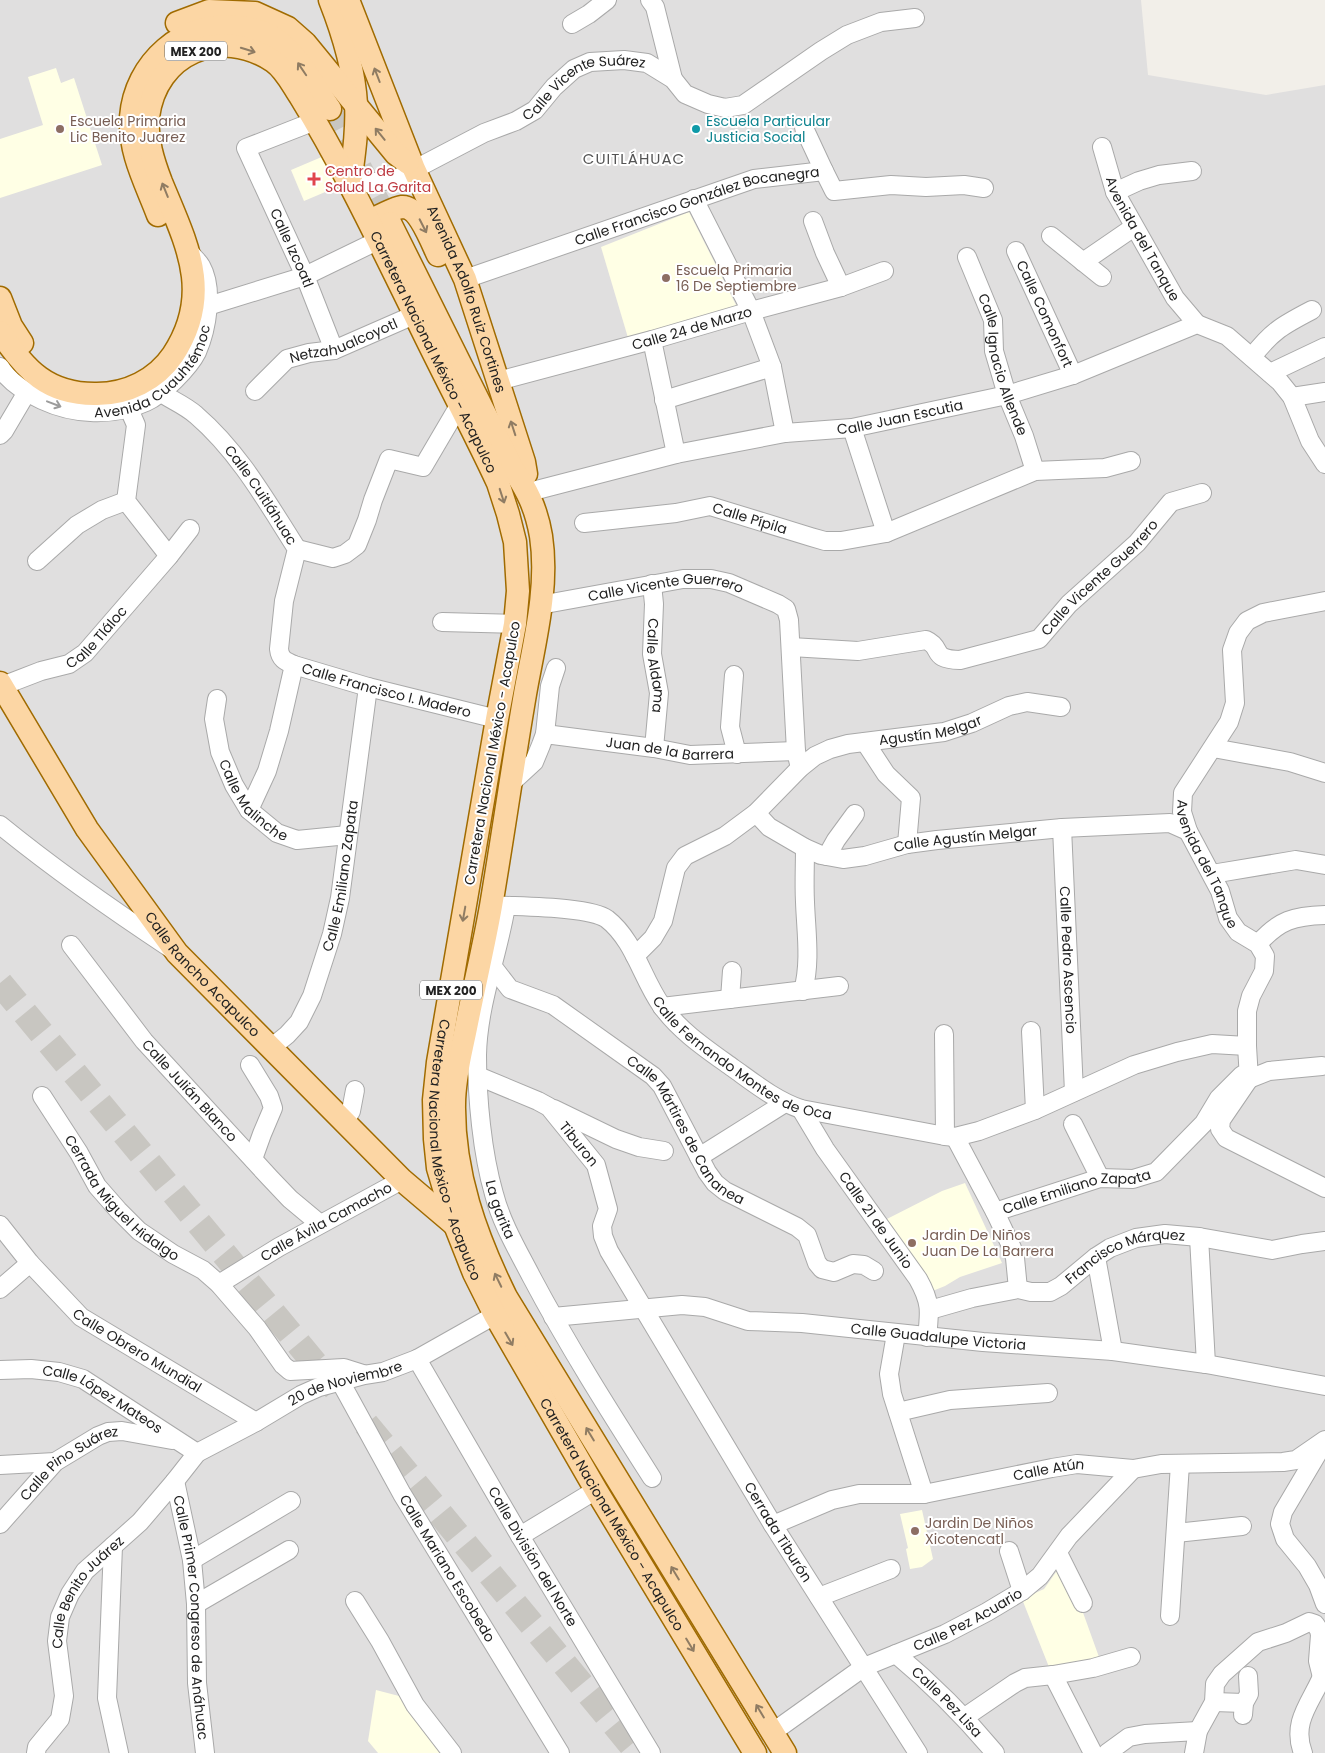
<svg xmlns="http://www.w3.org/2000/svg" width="1325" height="1753" viewBox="0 0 1325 1753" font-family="Poppins,sans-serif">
<rect width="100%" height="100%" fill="#f2efe9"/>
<path fill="#e0dfdf" d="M0 0H1141L1148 75 1266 95 1325 85V1753H0Z"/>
<g fill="#ffffe5">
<path d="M56 68 61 83 74 78 102 165 0 198V139L43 125 28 77Z"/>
<path d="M324 156 337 187 304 201 291 170Z"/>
<path d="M689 212 738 309 629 341 601 247Z"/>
<path d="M965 1183 1002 1263 960 1277 945 1286 930 1292 881 1222 942 1191Z"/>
<path d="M922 1510 933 1559 922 1567 910 1569 906 1549 908 1548 900 1514Z"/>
<path d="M1061 1565 1077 1596 1099 1657 1084 1667H1049L1022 1599 1044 1589Z"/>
<path d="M376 1690 399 1696 440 1753H378L368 1741Z"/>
</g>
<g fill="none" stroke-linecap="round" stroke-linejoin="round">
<path stroke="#c8c6c1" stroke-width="22" stroke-dasharray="22 11" stroke-linecap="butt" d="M330 109 390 223"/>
<g stroke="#c8c6c1" stroke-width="26" stroke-dasharray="26 13" stroke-linecap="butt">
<path d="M0 983 336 1389"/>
<path d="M366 1424 638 1753"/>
</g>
<g stroke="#a9a9a9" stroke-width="20">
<g id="minor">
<path d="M650 0 655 7 673 79"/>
<path d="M572 24 589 14 607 0"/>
<path id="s1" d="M315 121 246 148 305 276 334 350"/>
<path d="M804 128 824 171"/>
<path id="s2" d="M1102 147 1115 192 1175 298 1197 324"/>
<path id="s3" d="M350 185 384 181 398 178 484 133 516 121 535 110 554 87 574 69 590 62 624 60 647 63 673 79 685 94 708 104 725 108 743 105 821 51 847 35 881 22 915 18"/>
<path d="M1115 192 1139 181 1159 175 1192 171"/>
<path d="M694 199 751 311 772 367 785 433"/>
<path d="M813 221 825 253 841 287"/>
<path d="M1051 236 1102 277"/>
<path id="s4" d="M1016 251 1073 375"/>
<path id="s5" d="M967 257 993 320 994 351 1007 395 1024 436 1035 471"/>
<path d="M1083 262 1134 227"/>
<path id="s6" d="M465 279 754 179 824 171 834 191 891 185 926 187 964 185 984 188"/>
<path d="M208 306 305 276 379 240"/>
<path d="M652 340 676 454"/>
<path d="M1252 357C1272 331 1283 325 1312 310"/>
<path id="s7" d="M0 367C9 382 27 393 42 400 74 415 113 417 146 402 162 395 189 368 197 352 207 329 214 289 201 266 199 262 194 258 191 254"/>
<path d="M1270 373 1325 347"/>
<path id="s8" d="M498 381 652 340 751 311 841 287 884 271"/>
<path id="s9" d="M255 391 287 359 309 353 334 350 414 315"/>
<path id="s10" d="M161 393C172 400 186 406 196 415 239 452 267 502 297 549L284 601 279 649C280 659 285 661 294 665L368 687 497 719"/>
<path d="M1292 397 1325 392"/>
<path d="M664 400 772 367"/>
<path d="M129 409 136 425 126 501 169 556"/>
<path d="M852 428 886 533"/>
<path d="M0 435 4 431 27 392"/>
<path id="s11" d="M529 492 676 454 785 433 852 428 1007 395 1073 375 1197 324 1227 336 1280 382 1292 397 1310 441 1325 464"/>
<path id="s12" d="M584 523 676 513 710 506 811 537 825 541H841L886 533 1035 471 1105 468 1131 461"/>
<path d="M297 549 333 558 345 554 357 545 367 520 373 500 389 459 423 467 460 404"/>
<path d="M37 561 77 525 102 510 126 501"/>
<path id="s13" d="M652 584 654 604 652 654 659 693 654 748"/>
<path id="s14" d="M1325 601 1263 613 1247 621 1238 633 1232 650 1235 703 1229 722 1183 793 1182 812 1188 831 1220 891 1228 918 1238 932 1258 944 1265 956 1264 971 1251 996 1247 1011V1046L1249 1079 1221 1120 1220 1129 1226 1138 1325 1188"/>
<path id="s15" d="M540 605 683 579H711L729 583 778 604 786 609 789 620 796 751 800 768"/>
<path d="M442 622 515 624"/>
<path id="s16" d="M791 647 858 651 926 640C944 648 929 659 960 660L1039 639 1069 604 1137 543 1171 502 1202 493"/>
<path d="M734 675 730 727 737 754"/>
<path id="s17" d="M2 686 41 671 69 664 85 653 169 556 190 529"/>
<path id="s18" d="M217 699 214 719 220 752 234 785 249 810 277 833 297 840 348 835"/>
<path id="s19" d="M545 734 654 748 690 755 796 751"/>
<path d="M865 742 886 774 911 798 907 844"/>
<path d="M1213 748 1290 762 1325 773"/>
<path d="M509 785 534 762 541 745 545 734 550 686 556 668"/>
<path d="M249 810 267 771 279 731 294 665"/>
<path id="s20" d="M756 813 769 827 805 848 821 855 843 859 865 856 907 844 937 840 1062 828 1170 823 1188 831"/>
<path d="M0 825C54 869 111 909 170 948"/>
<path id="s21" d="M1062 828 1074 1092"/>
<path d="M827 856 836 840 855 814"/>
<path d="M1212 874 1296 860 1325 865"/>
<path id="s22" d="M491 905C516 907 589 906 607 919 634 940 642 978 661 1005 679 1031 708 1050 733 1068 754 1083 775 1100 801 1109L945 1136 955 1137 979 1131 1035 1110 1134 1065 1177 1052 1212 1044 1247 1046"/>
<path id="s23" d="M506 906C498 955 478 1004 477 1055 477 1097 482 1153 494 1194 501 1222 518 1251 531 1276 568 1346 610 1412 652 1478"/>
<path d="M1258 944C1279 920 1294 916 1325 915"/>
<path id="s24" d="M71 945 144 1041 270 1178 290 1199 320 1224"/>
<path id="s25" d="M635 956 653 938 663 921 676 868 685 856 725 836 756 813 800 768 815 756 830 749 848 744 944 732 972 723 1009 706 1027 702 1061 707"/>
<path id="s26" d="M493 967 510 989 553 1005 653 1076 662 1086 707 1172 715 1183 725 1191 797 1227 807 1235 817 1263 822 1269 834 1272 853 1264 864 1265 874 1271"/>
<path d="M803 991C811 962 806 931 805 902 804 884 805 866 805 848"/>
<path d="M730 999 732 971"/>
<path d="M662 1007 839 986"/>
<path d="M1031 1031 1035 1110"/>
<path d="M944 1034 945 1136"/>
<path id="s27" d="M272 1047 287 1035 299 1022 312 996 332 934 340 898 368 687"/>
<path d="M250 1065 269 1096 273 1108 262 1134 253 1159"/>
<path id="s28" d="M478 1076 538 1101 549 1107 596 1165 608 1209 602 1226 603 1236 609 1251 773 1525 918 1753"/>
<path d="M1249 1079 1269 1071 1322 1066"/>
<path id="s29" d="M42 1096 79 1153 97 1186 118 1210 139 1231 173 1254 203 1270 219 1284 257 1328 283 1365 290 1371 344 1368 363 1374"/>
<path d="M554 1109 616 1139 639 1147 664 1151"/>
<path id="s30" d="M801 1109 825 1149 918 1279C931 1302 930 1311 927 1337"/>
<path d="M345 1121 351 1111 355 1090"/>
<path d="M1073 1124 1100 1178"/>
<path d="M955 1137 995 1212 1012 1248 1015 1258 1018 1289"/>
<path d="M699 1157 785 1103"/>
<path id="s31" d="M995 1212 1100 1178 1133 1179 1156 1172 1204 1123 1219 1098 1242 1075"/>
<path id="s32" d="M0 1225 30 1263 81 1317 256 1422"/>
<path d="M1199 1237 1206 1364"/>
<path d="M1096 1257 1113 1351"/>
<path id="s33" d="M219 1284 279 1247 402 1180"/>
<path d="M0 1289 30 1263"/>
<path id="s34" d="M930 1310 972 1298 1018 1289 1031 1292H1050L1061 1286 1096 1257 1110 1248 1136 1238 1165 1234 1199 1237 1272 1250 1302 1244 1325 1241"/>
<path id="s35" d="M553 1317 682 1305 705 1307 748 1321 802 1323 983 1342 1113 1351 1206 1364 1325 1386"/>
<path d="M896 1334 889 1374 892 1394 924 1494"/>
<path id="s36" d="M417 1359 520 1536 651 1753"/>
<path id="s37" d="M0 1370 31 1369 59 1372 83 1379 197 1453"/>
<path id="s38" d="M340 1381 402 1494 560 1753"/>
<path d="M898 1412 950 1400 1048 1393"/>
<path d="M1322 1446 1283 1512 1280 1524 1285 1539 1307 1566 1318 1585 1325 1604"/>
<path d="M0 1465 55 1462"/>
<path id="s39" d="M175 1481 192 1560 196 1604 197 1683 205 1753"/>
<path id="s40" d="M0 1524 55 1462 98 1436 108 1432 122 1431 172 1440"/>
<path id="s41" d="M773 1525 832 1500 859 1494H924L1052 1468 1077 1464 1133 1469 1161 1464 1283 1462 1296 1460 1325 1440"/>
<path d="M1176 1533 1242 1526"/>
<path d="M520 1536 596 1490"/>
<path d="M113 1546 107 1698 119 1753"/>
<path d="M1009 1551 1022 1591"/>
<path d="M1058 1553 1083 1603"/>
<path d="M192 1560 291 1501"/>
<path d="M819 1597 891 1569"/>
<path d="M355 1601 380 1641 415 1705 452 1753"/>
<path d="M196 1604 289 1550"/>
<path d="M1170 1616 1180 1464"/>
<path id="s42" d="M896 1654C932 1684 965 1717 995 1753"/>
<path d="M1053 1675 1093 1753"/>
<path d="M1214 1702 1244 1703"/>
<path d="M1243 1715 1244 1703 1249 1694 1248 1676"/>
<path d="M965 1717 1015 1683 1025 1678 1053 1675 1093 1668 1131 1657"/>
<path id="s43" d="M773 1732 864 1667 945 1634 987 1612 1022 1591 1040 1576 1069 1536 1133 1469"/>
<path id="s44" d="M36 1753 37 1747 60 1719 64 1696 57 1641 60 1617 70 1594 85 1571 140 1522 175 1481 197 1453 256 1422 301 1395 319 1387 364 1375 383 1372 417 1359 495 1315"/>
<path d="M1107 1753 1129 1737 1145 1734 1198 1731"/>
<path d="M1194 1753 1198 1731 1214 1702 1215 1684 1222 1674 1258 1642 1286 1633 1309 1622 1315 1624 1319 1630 1320 1635 1318 1661 1322 1677"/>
<path d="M1303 1753C1290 1719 1315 1699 1325 1669"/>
</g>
</g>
<g stroke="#a06b00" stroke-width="25">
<g id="major">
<path d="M330 0C343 33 354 69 356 104 358 131 353 159 350 185"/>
<path id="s45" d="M348 0 414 169 465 279 524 462 526 474"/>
<path d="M177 23 209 11 255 13 288 28 305 43 396 154 408 163"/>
<path d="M158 215C146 183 129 153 131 117 135 63 183 20 238 27 251 28 266 31 277 40 300 57 314 86 330 109"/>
<path d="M370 221C378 217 394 208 402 207 419 206 432 243 438 255"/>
<path d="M390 223 511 466C527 490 536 507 541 536 549 588 534 643 525 694 513 764 503 835 491 906 484 946 474 987 466 1028 461 1053 454 1078 454 1104 453 1173 476 1236 506 1297L785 1753"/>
<path d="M0 298 11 326 22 343"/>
<path id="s46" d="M0 332C25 370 48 395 97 394 127 394 156 380 173 355 214 293 186 243 161 182 153 161 146 139 148 117 156 53 220 26 273 61 285 69 292 84 300 96 343 166 378 240 414 313 441 370 471 425 498 483L508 514 515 542 518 591 515 624 497 719 438 1062 434 1100 435 1139 438 1168 455 1225 474 1273 495 1315 596 1490 755 1753"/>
<path id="s47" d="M0 683 87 829 177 953 402 1180 455 1225"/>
</g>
</g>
<use href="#minor" stroke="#fff" stroke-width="18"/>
<use href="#major" stroke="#fcd6a4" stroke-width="22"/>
</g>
<defs><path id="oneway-shaft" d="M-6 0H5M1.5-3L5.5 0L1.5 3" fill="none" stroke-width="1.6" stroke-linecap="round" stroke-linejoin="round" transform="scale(1.25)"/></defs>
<g stroke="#8f7c63">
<use href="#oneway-shaft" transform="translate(248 50) rotate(17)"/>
<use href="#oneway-shaft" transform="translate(302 69) rotate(-124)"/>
<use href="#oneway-shaft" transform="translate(377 75) rotate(-111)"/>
<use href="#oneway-shaft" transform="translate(380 134) rotate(-129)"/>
<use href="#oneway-shaft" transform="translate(165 190) rotate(-112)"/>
<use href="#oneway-shaft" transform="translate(423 226) rotate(63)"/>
<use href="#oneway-shaft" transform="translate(513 428) rotate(-108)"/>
<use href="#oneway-shaft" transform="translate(502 496) rotate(72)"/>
<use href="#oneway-shaft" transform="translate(464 914) rotate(100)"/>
<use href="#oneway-shaft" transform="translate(498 1280) rotate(-116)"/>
<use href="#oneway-shaft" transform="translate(509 1339) rotate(60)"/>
<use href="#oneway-shaft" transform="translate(590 1434) rotate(-121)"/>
<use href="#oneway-shaft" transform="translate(675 1573) rotate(-121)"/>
<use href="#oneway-shaft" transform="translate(690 1645) rotate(59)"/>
<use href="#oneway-shaft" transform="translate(760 1711) rotate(-121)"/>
</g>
<use stroke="#9c9c9c" href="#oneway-shaft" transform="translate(54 404) rotate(21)"/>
<g fill="#8d6e63" stroke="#fff" stroke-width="2">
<circle cx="60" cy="129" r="5"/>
<circle cx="666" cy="278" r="5"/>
<circle cx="912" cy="1243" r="5"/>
<circle cx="915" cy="1531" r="5"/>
</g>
<circle fill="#0f9aa8" stroke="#fff" stroke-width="2" cx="696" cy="129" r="5"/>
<path fill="#e0444e" stroke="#fff" stroke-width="2" d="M311.5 171.5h5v5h5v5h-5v5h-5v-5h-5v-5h5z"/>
<g text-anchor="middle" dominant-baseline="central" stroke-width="4" stroke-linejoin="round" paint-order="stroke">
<g fill="#fff" stroke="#646464" stroke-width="1">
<rect x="165" y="41.5" width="62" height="19" rx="4"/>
<rect x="420" y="980.5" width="62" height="19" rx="4"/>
</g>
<g font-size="12" font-weight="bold" fill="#222">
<text x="196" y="51">MEX 200</text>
<text x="451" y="990">MEX 200</text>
</g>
<g font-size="14" fill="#222" stroke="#fff">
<text stroke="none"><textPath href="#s3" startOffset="260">Calle Vicente Suárez</textPath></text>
<text stroke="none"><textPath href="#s6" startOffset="244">Calle Francisco González Bocanegra</textPath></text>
<text stroke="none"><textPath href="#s2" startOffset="101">Avenida del Tanque</textPath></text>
<text stroke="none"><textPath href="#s1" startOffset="184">Calle Izcoatl</textPath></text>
<text stroke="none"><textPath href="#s45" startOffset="322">Avenida Adolfo Ruiz Cortines</textPath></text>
<text stroke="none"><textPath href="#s4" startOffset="69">Calle Comonfort</textPath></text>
<text stroke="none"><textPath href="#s8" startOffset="201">Calle 24 de Marzo</textPath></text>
<text stroke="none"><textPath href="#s9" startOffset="105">Netzahualcoyotl</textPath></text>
<text stroke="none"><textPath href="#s46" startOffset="960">Carretera Nacional México - Acapulco</textPath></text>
<text stroke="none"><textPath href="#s5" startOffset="114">Calle Ignacio Allende</textPath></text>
<text stroke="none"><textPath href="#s7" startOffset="185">Avenida Cuauhtémoc</textPath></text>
<text stroke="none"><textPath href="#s11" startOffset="379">Calle Juan Escutia</textPath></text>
<text stroke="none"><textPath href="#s10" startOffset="145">Calle Cuitláhuac</textPath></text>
<text stroke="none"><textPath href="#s12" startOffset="169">Calle Pípila</textPath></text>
<text stroke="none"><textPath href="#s16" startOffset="346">Calle Vicente Guerrero</textPath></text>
<text stroke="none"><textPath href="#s15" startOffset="128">Calle Vicente Guerrero</textPath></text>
<text stroke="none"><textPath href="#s17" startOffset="109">Calle Tláloc</textPath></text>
<text stroke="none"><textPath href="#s13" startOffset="82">Calle Aldama</textPath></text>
<text stroke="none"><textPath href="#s10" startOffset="431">Calle Francisco I. Madero</textPath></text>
<text stroke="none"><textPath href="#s25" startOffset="399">Agustín Melgar</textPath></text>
<text stroke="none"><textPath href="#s19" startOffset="126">Juan de la Barrera</textPath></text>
<text transform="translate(492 753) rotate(-80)">Carretera Nacional México - Acapulco</text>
<text stroke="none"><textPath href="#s18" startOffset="114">Calle Malinche</textPath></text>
<text stroke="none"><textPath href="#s20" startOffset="225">Calle Agustín Melgar</textPath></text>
<text stroke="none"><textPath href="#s14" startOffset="348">Avenida del Tanque</textPath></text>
<text stroke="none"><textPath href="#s27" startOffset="190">Calle Emiliano Zapata</textPath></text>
<text stroke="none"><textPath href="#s21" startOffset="132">Calle Pedro Ascencio</textPath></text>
<text stroke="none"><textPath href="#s47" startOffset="356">Calle Rancho Acapulco</textPath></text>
<text stroke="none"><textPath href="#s22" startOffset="319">Calle Fernando Montes de Oca</textPath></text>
<text stroke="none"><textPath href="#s24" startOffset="188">Calle Julián Blanco</textPath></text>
<text stroke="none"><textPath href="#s26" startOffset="260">Calle Mártires de Cananea</textPath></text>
<text stroke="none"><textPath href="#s28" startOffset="125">Tiburon</textPath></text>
<text stroke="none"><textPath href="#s46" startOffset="1785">Carretera Nacional México - Acapulco</textPath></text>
<text stroke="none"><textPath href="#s31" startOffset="85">Calle Emiliano Zapata</textPath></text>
<text stroke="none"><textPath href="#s29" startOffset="131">Cerrada Miguel Hidalgo</textPath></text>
<text stroke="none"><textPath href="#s23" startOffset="309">La garita</textPath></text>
<text stroke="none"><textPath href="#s30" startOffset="134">Calle 21 de Junio</textPath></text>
<text stroke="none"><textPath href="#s33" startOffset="124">Calle Ávila Camacho</textPath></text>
<text stroke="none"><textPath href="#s34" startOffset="209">Francisco Márquez</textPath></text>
<text stroke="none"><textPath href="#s35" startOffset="389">Calle Guadalupe Victoria</textPath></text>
<text stroke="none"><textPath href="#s32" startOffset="188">Calle Obrero Mundial</textPath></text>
<text stroke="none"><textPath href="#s44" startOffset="526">20 de Noviembre</textPath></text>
<text stroke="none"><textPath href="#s37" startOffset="110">Calle López Mateos</textPath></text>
<text stroke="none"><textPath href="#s40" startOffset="94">Calle Pino Suárez</textPath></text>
<text stroke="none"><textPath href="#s41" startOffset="284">Calle Atún</textPath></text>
<text stroke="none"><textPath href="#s46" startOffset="2190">Carretera Nacional México - Acapulco</textPath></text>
<text stroke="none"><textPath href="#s28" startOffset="570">Cerrada Tiburón</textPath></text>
<text stroke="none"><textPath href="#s36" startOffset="229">Calle División del Norte</textPath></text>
<text stroke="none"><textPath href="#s38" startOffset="216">Calle Mariano Escobedo</textPath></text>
<text stroke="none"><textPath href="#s44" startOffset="180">Calle Benito Juárez</textPath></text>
<text stroke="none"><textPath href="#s39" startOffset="138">Calle Primer Congreso de Anáhuac</textPath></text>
<text stroke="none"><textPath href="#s43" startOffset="226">Calle Pez Acuario</textPath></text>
<text stroke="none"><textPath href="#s42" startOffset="70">Calle Pez Lisa</textPath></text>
</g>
<g font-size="14" fill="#785e54" stroke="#fff" text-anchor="start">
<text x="70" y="121">Escuela Primaria<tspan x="70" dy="16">Lic Benito Juarez</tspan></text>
<text x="676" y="270">Escuela Primaria<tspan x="676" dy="16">16 De Septiembre</tspan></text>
<text x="922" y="1235">Jardin De Niños<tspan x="922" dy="16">Juan De La Barrera</tspan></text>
<text x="925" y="1523">Jardin De Niños<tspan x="925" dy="16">Xicotencatl</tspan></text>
</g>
<g font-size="14" fill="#0d838f" stroke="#fff" text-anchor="start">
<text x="706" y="121">Escuela Particular<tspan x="706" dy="16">Justicia Social</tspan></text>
</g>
<g font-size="14" fill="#be3a42" stroke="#fff" text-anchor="start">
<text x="325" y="171">Centro de<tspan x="325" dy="16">Salud La Garita</tspan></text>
</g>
<g font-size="15" letter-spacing="1" fill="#555" stroke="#fff">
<text x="634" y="158">CUITLÁHUAC</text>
</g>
</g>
</svg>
